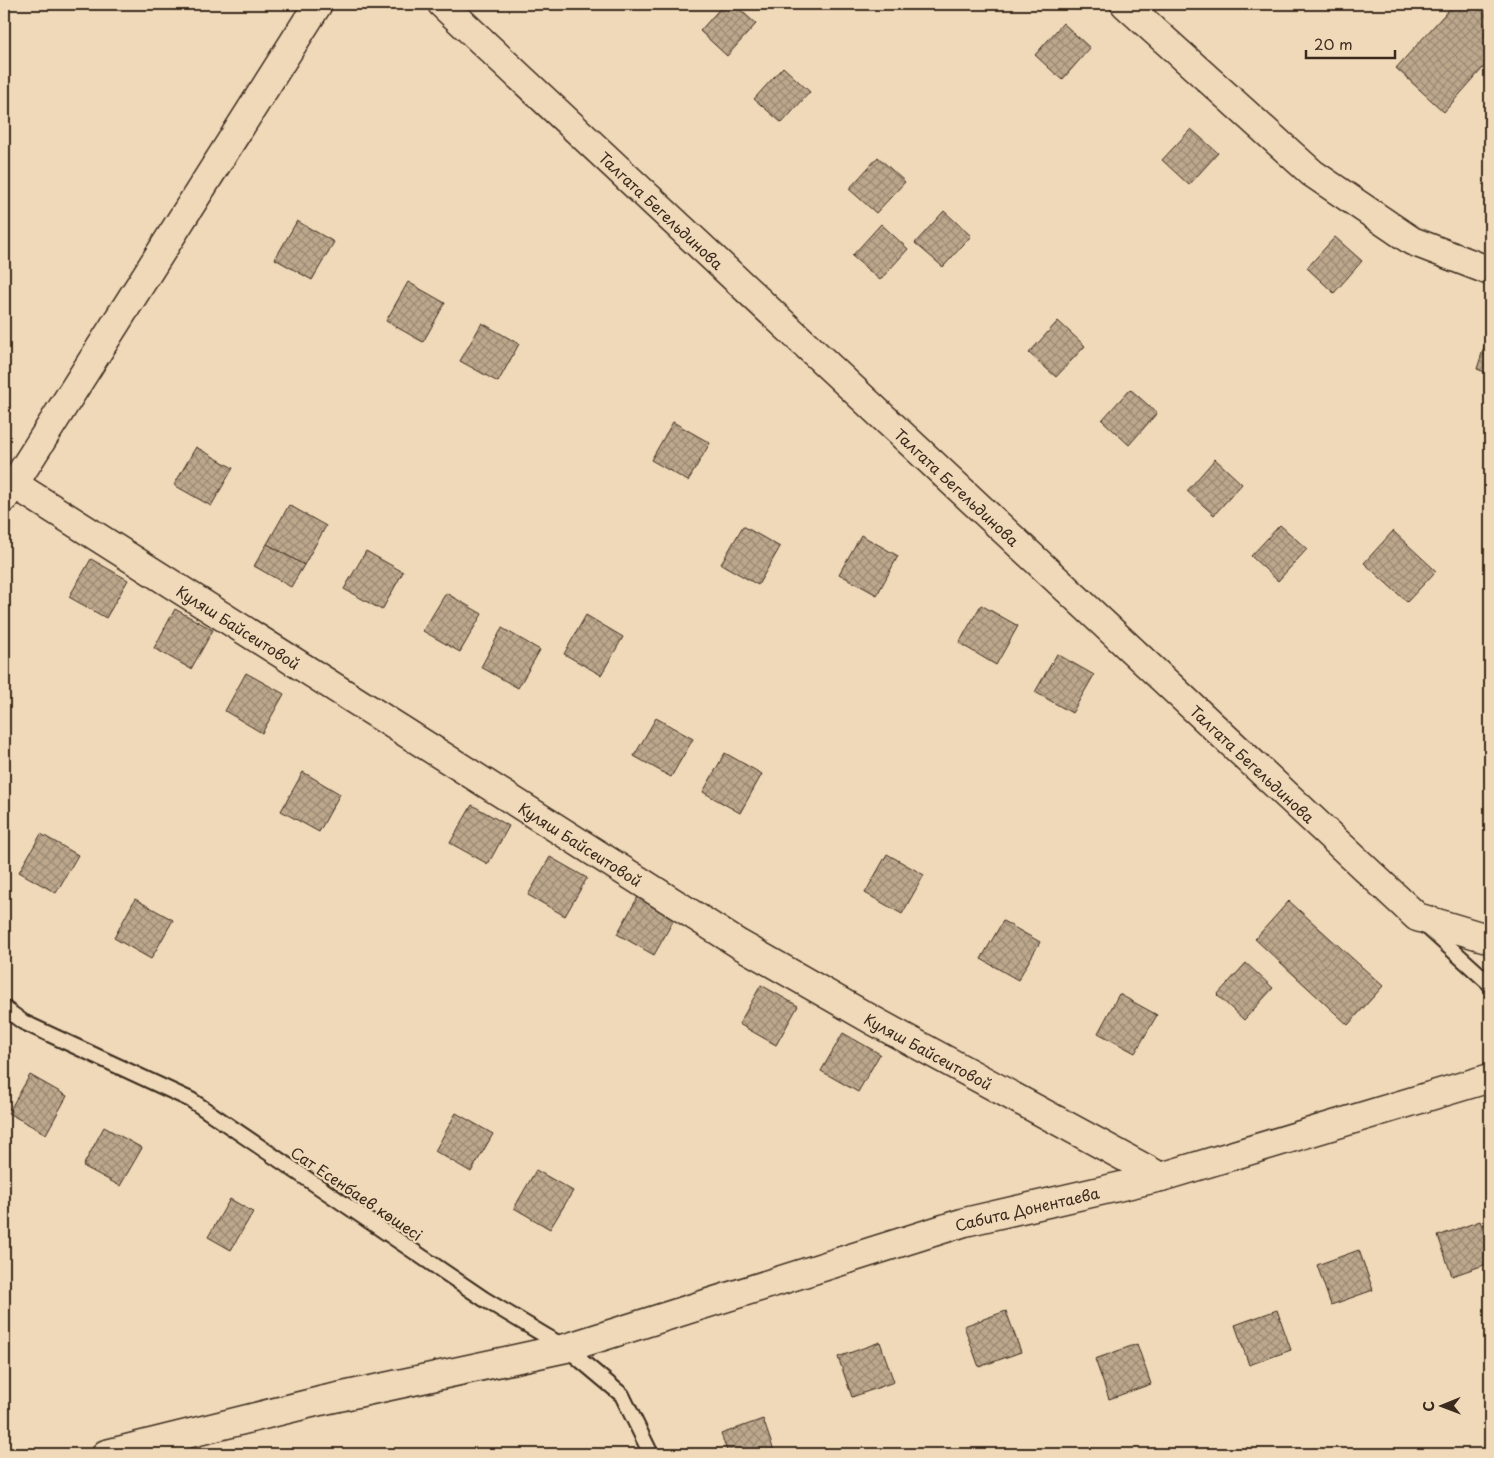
<svg xmlns="http://www.w3.org/2000/svg" width="1494" height="1458" viewBox="0 0 1494 1458" font-family="'Playpen Sans',sans-serif">
<defs>
<pattern id="building-cross-hatch" width="8" height="8" patternUnits="userSpaceOnUse" patternTransform="scale(1.25)"><rect width="8" height="8" fill="#bda88d"/><path d="M0 0l8 8M0 8l8-8" fill="none" stroke="#9b8973"/></pattern>
</defs>
<rect width="100%" height="100%" fill="#efd9b8"/>
<filter id="ink" filterUnits="userSpaceOnUse"><feTurbulence type="fractalNoise" baseFrequency=".02" numOctaves="2"/><feDisplacementMap in="SourceGraphic" scale="10" xChannelSelector="R" yChannelSelector="G"/><feConvolveMatrix kernelMatrix="1 2 1 2 8 2 1 2 1" color-interpolation-filters="sRGB"/></filter>
<g filter="url(#ink)">
<g fill="url(#building-cross-hatch)" stroke="#3b2a1e">
<path d="M724 4H734L756 24 727 56 700 31Z"/>
<path d="M1454 4H1490V60L1444 112 1396 68Z"/>
<path d="M1063 23 1090 48 1062 80 1035 55Z"/>
<path d="M783 67 810 92 782 123 754 99Z"/>
<path d="M1191 129 1218 153 1189 185 1162 160Z"/>
<path d="M878 157 905 182 876 213 849 189Z"/>
<path d="M944 211 971 236 943 267 915 243Z"/>
<path d="M297 221 334 242 312 280 275 259Z"/>
<path d="M881 224 908 249 880 280 852 256Z"/>
<path d="M1335 237 1362 261 1334 293 1307 268Z"/>
<path d="M408 282 445 303 423 342 386 321Z"/>
<path d="M1058 321 1085 346 1056 377 1029 353Z"/>
<path d="M482 323 519 344 498 382 460 361Z"/>
<path d="M1490 328V374L1477 369Z"/>
<path d="M1130 389 1157 413 1129 445 1102 420Z"/>
<path d="M673 422 710 443 688 481 651 460Z"/>
<path d="M196 447 233 468 211 506 174 485Z"/>
<path d="M1215 459 1242 484 1214 515 1187 491Z"/>
<path d="M289 505 326 526 304 565 267 544Z"/>
<path d="M1280 525 1307 549 1278 581 1251 556Z"/>
<path d="M743 526 780 547 758 585 721 564Z"/>
<path d="M1393 531 1436 571 1407 602 1364 563Z"/>
<path d="M861 535 898 556 877 595 839 574Z"/>
<path d="M267 544 304 565 291 587 254 566Z"/>
<path d="M366 551 403 572 382 610 344 589Z"/>
<path d="M91 559 128 580 106 618 69 597Z"/>
<path d="M446 593 482 614 460 652 423 631Z"/>
<path d="M981 605 1018 626 996 665 959 643Z"/>
<path d="M175 609 213 630 191 669 154 648Z"/>
<path d="M586 615 623 637 601 675 564 654Z"/>
<path d="M502 628 540 650 518 688 481 667Z"/>
<path d="M1057 654 1094 675 1072 713 1035 692Z"/>
<path d="M246 673 284 694 262 733 225 711Z"/>
<path d="M656 718 693 739 671 777 634 756Z"/>
<path d="M725 753 762 774 740 813 703 792Z"/>
<path d="M303 772 340 794 319 832 281 811Z"/>
<path d="M472 805 509 826 488 864 450 843Z"/>
<path d="M41 834 78 855 56 893 19 872Z"/>
<path d="M887 854 924 875 902 914 865 893Z"/>
<path d="M550 857 587 878 565 916 528 895Z"/>
<path d="M639 895 676 916 654 955 617 934Z"/>
<path d="M135 899 173 920 151 959 114 938Z"/>
<path d="M1289 901 1383 986 1348 1025 1255 939Z"/>
<path d="M1003 921 1040 942 1018 980 981 959Z"/>
<path d="M1246 963 1273 988 1244 1020 1217 995Z"/>
<path d="M761 985 798 1006 776 1045 739 1024Z"/>
<path d="M1119 994 1157 1015 1135 1053 1098 1033Z"/>
<path d="M843 1033 880 1054 858 1092 821 1071Z"/>
<path d="M30 1075 67 1096 46 1134 8 1113Z"/>
<path d="M456 1113 493 1134 471 1172 435 1151Z"/>
<path d="M104 1127 142 1148 120 1186 83 1166Z"/>
<path d="M536 1170 573 1191 550 1229 514 1208Z"/>
<path d="M230 1199 253 1212 231 1250 208 1237Z"/>
<path d="M1480 1221 1490 1250V1263L1452 1276 1438 1236Z"/>
<path d="M1359 1250 1373 1290 1331 1305 1317 1265Z"/>
<path d="M1277 1310 1291 1350 1249 1365 1235 1325Z"/>
<path d="M1006 1311 1021 1352 979 1367 964 1326Z"/>
<path d="M880 1342 894 1382 852 1397 838 1357Z"/>
<path d="M1137 1344 1151 1384 1109 1399 1095 1359Z"/>
<path d="M763 1419 775 1454H728L721 1434Z"/>
</g>
<g fill="none" stroke-linecap="round" stroke-linejoin="round">
<g stroke="#3b2a1e" stroke-width="18">
<g id="service">
<path d="M1426 926 1490 984"/>
<path d="M4 1008 23 1022 191 1100 484 1299 566 1348 622 1395 651 1454"/>
</g>
</g>
<g stroke="#3b2a1e" stroke-width="31">
<g id="minor">
<path d="M1125 4 1312 173 1412 241 1490 271"/>
<path id="s1" d="M14 484 739 944 874 1021 1161 1177"/>
<path d="M4 498 14 484 318 4"/>
<path id="s2" d="M106 1454 320 1401 566 1348 965 1222 1161 1177 1490 1078"/>
</g>
</g>
<g stroke="#3b2a1e" stroke-width="31">
<g id="tertiary">
<path id="s3" d="M442 4 1417 917 1490 939"/>
</g>
</g>
<use href="#service" stroke="#efd9b8" stroke-width="14"/>
<use href="#minor" stroke="#efd9b8" stroke-width="28"/>
<use href="#tertiary" stroke="#efd9b8" stroke-width="28"/>
</g>
</g>
<g text-anchor="middle" dominant-baseline="central" stroke-width="4.5" stroke-linejoin="round" paint-order="stroke">
<g font-size="15" fill="#3b2a1e" stroke="#efd9b8">
<text stroke="none"><textPath href="#s3" startOffset="301">Талгата Бегельдинова</textPath></text>
<text stroke="none"><textPath href="#s3" startOffset="706">Талгата Бегельдинова</textPath></text>
<text stroke="none"><textPath href="#s1" startOffset="266">Куляш Байсеитовой</textPath></text>
<text stroke="none"><textPath href="#s3" startOffset="1111">Талгата Бегельдинова</textPath></text>
<text stroke="none"><textPath href="#s1" startOffset="671">Куляш Байсеитовой</textPath></text>
<text stroke="none"><textPath href="#s1" startOffset="1076">Куляш Байсеитовой</textPath></text>
<text transform="translate(357 1193) rotate(34)">Сат Есенбаев көшесі</text>
<text stroke="none"><textPath href="#s2" startOffset="954">Сабита Донентаева</textPath></text>
</g>
</g>
<rect width="1494" height="1458" fill="none" stroke="#efd9b8" stroke-width="20"/>
<rect x="10" y="10" width="1474" height="1438" fill="none" stroke="#3b2a1e" stroke-width="2" filter="url(#ink)"/>
<g transform="translate(1442 1406) rotate(269)" stroke="#efd9b8" stroke-width="4" paint-order="stroke">
<path d="M0-4L9 19L0 12L-9 19Z" fill="#3b2a1e"/>
<text y="-8" font-size="14" font-weight="bold" text-anchor="middle" fill="#3b2a1e">С</text>
</g>
<path d="M1306 50v8h89v-8" fill="none" stroke="#3b2a1e" stroke-width="2.5"/>
<text x="1314" y="50" font-size="15" fill="#3b2a1e" stroke="#efd9b8" stroke-width="4" paint-order="stroke">20 m</text>
</svg>
